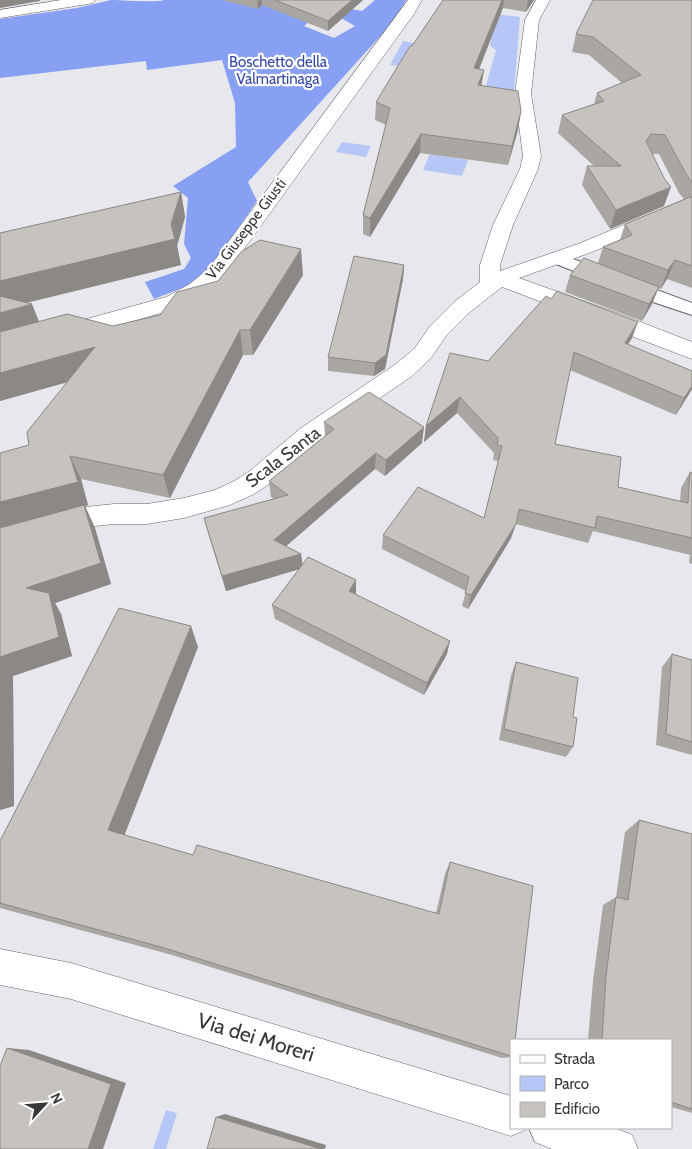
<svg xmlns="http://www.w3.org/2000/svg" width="692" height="1149" viewBox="0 0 692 1149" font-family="Cabin,sans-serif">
<rect width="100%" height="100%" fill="#e6e8ed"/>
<g fill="#b6c7f7">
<path d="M495 14 520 17 513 105 482 100 496 50 490 46Z"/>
<path d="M403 41 427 45 407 67 390 65Z"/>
<path d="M342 142 371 146 366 157 336 152Z"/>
<path d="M430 154 468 160 462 176 423 170Z"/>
<path d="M166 1110 177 1113 166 1149H153Z"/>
</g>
<path fill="#87a0f3" d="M111 0C125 0 154 3 164 0H334L304 26 334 38 355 26 334 14 346 8 362 11 375 0H406L394 21 248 182 257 201 210 269 185 287 154 299 145 282 184 269 191 258 184 244 188 198 173 186 236 147 235 103 222 60 147 70 146 61 0 78V19L77 8Z"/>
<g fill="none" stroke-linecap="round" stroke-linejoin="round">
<g stroke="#616267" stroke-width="2">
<path id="lane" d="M557 253 692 303V315L647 300 551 262 549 258 551 254Z"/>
</g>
<g stroke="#616267" stroke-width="1">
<g id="street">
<path d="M61 0H95L93 3 88 4 0 18V10Z"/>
<path d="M408 0H422L414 14 223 278 204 294 182 307 0 359V343L166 297 190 284 209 268Z"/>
<path d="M536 0H550L539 20 531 94 541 156 538 169 513 225 500 265V271L578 244 672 205 692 202V214H682L592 252 519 278 620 314 692 342V359L502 287 470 312 446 336 431 358 412 376 319 440 269 484 254 494 230 505 184 518 147 524H114L86 527 0 552V530L86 507 114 504H147L184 498 215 490 236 480 251 470 301 428 396 364 415 348 430 326 454 302 480 282V265L493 225 520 169 523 156 515 94 525 20Z"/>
<path d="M0 949 71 963 511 1096V1128H526L525 1130 511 1136 71 999 0 985Z"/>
<path d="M529 1128H615L632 1135 638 1149H552L535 1142Z"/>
</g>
</g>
<use href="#lane" fill="#fff" fill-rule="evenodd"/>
<use href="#street" fill="#fff" fill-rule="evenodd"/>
</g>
<g fill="#aaa7a3">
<path d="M222 0H363L328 31 262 5 258 9Z"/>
<path d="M443 0H534L526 12 503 8 479 69 484 70 481 85 521 111 518 130 508 165 420 153 370 237 363 234V215L386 125 375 120 376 102 412 46Z"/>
<path d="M692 0V288L667 279 661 289 658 288 652 304 642 321 565 292 570 275 598 263 603 247 620 240 625 224 684 199 679 193 659 154H652L664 206 610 229 582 185 587 166H594L558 133 562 115 594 104 597 93 622 83 589 55 572 52 576 34Z"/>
<path d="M181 192 185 217 177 246 181 265 27 303 39 322 113 326 160 315 303 275 253 355H243L170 498 81 479 88 505 85 506 95 528 111 584 55 603 61 614 72 656 13 676 14 806 0 810 29 445 67 382 0 401V233Z"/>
<path d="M404 265 403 279 385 369 374 376 328 371V357Z"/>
<path d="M632 338 628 344 692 389 676 415 570 370 555 444 618 487 680 501 681 488 690 472 692 473V564L689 563 690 555 593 531 588 543 516 524 511 538 468 609 462 606 466 591 382 549 383 535 484 518 498 461 493 460 494 453 457 413 424 442 426 426 488 361Z"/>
<path d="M324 422 422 443 385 476 375 469 286 546 301 554 302 565 356 594 447 654 424 695 275 619 272 605 299 569 226 591 208 533 204 518 274 499 271 497 269 481 325 436Z"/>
<path d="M198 647 124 835 193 855 436 913 445 874 450 862 511 1040V1057L502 1058 172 955 0 908V841Z"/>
<path d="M672 654 692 660V755L656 745 662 667Z"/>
<path d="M516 662 573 747 566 757 499 740 511 675Z"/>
<path d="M639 820 691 834H692V1113L671 1107V1040H588L593 981 603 905 616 897 625 832Z"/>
</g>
<g fill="#8b8885">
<path d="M0 0H40V1L0 8Z"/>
<path d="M257 0H262V5L258 9Z"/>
<path d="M352 0H363L328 31V21Z"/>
<path d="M502 0H504L503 8 472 87 474 68Z"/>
<path d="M528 0H534L526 12Z"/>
<path d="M484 70 481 88 478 85Z"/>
<path d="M521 111 518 130 508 165 512 146Z"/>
<path d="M421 134 420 153 370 237V218Z"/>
<path d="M671 187 664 206 610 229 616 210Z"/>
<path d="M181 192 185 217 177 246 181 265 0 309V281L171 224Z"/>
<path d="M301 249 303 275 253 355 250 330Z"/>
<path d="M675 260 667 279 661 289 668 270Z"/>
<path d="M404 265 403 279 385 369 374 376 375 363Z"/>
<path d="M659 287 652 304 642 321 649 304Z"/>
<path d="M32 304 42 329 0 341V313Z"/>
<path d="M638 322 632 338 619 359 625 343Z"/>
<path d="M240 330 243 355 170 498 163 475Z"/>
<path d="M95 347 104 372 0 401V373Z"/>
<path d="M692 386V389L676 415 684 398Z"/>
<path d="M460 397 457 413 424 442 426 426Z"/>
<path d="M424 427 422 443 385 476 386 460Z"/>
<path d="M376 453 375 469 276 555 274 540Z"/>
<path d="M70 456 81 479 88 505 85 506 95 528 111 584 55 603 61 614 72 656 13 676 14 806 0 810V657L26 588 0 528V502Z"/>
<path d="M516 524 511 538 468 609 471 595Z"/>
<path d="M301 554 303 568 226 591 222 576Z"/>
<path d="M356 580V594L349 591Z"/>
<path d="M191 626 198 647 121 844 108 830Z"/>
<path d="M450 641 447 654 424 695 427 683Z"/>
<path d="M7 1048 29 1050 126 1083 103 1149H88Z"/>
<path d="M225 1114 326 1145 325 1149H321L216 1117Z"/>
</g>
<g fill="#c6c2be" stroke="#8b8885">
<path d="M275 0H352L328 21Z"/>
<path d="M443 0H502L474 68 484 70 478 85 518 91 521 111 512 146 421 134 370 218 363 215 390 108 376 102 410 46H412Z"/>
<path d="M593 0H692V182L686 174 665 135 651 134 646 141 664 178 671 187 616 210 587 166H621L562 115 604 101 597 93 641 75 593 37 576 34Z"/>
<path d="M181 192 171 224 175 239 0 281V233Z"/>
<path d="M690 197H692V266L675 260 668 270 603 247 632 235 625 224Z"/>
<path d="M260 240 301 249 250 330H240L163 475 70 456 78 482 0 502V453L29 445 27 432 95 347 0 373V332L67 314 113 326 160 315 177 292 218 281 241 252Z"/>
<path d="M354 256 404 265 386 355 375 363 328 357Z"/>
<path d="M584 258 659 287 649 304 570 275Z"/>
<path d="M557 291 638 322 625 343 692 371V386L684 398 574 352 555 444 621 457 618 487 688 503 690 472 692 473V538L597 516 595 528 519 509 516 524 471 595 465 593 469 577 383 535 418 487 484 518 502 446 497 445 498 438 460 397 426 426 450 353 488 361 546 296 551 299Z"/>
<path d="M0 296 32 304 0 313Z"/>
<path d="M369 392 424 427 386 460 376 453 274 540 301 554 222 576 204 518 288 495 269 481 334 429 324 422Z"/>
<path d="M84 505 101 563 26 588 49 593 59 637 0 657V528Z"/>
<path d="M308 557 356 580 349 591 450 641 427 683 272 605Z"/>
<path d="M119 608 191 626 108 830 193 855 197 845 439 914 450 862 533 886 515 1040H511V1056L161 947 0 903V841Z"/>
<path d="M672 654 692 660V742L666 734Z"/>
<path d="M516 662 578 678 573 717 577 718 573 747 504 729Z"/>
<path d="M639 820 692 834V1109L671 1102V1040H602L606 976 616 897 628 900Z"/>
<path d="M7 1048 111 1084 88 1149H0V1066Z"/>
<path d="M216 1117 321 1149H207Z"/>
</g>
<g text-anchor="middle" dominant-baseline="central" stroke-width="4.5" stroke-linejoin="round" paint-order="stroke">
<g font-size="15" fill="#3549a9" stroke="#fff">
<text x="278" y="62">Boschetto della<tspan x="278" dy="17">Valmartinaga</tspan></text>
</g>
<g font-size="15" fill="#373739" stroke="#fff">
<text transform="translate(246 229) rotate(-53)">Via Giuseppe Giusti</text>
</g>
<g font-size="18" fill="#373739" stroke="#fff">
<text transform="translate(283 457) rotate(-37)">Scala Santa</text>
</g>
<g font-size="21" fill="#373739" stroke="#fff">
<text transform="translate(256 1037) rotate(17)">Via dei Moreri</text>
</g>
</g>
<rect x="510" y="1039" width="162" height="90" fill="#ffffff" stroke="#afafb0"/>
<rect x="520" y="1055" width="25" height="8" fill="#ffffff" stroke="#afafb0"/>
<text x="554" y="1064" font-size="15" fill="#373739">Strada</text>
<rect x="520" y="1076" width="25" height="15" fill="#b6c7f7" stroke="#afafb0"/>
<text x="554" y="1089" font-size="15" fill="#373739">Parco</text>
<rect x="520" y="1102" width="25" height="15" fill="#c6c2be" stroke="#afafb0"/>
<text x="554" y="1114" font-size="15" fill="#373739">Edificio</text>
<g transform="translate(45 1104) rotate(64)" stroke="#ffffff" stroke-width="4" paint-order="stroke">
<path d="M0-4L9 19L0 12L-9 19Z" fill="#373739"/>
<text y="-8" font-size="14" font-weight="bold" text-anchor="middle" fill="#373739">N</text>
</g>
</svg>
